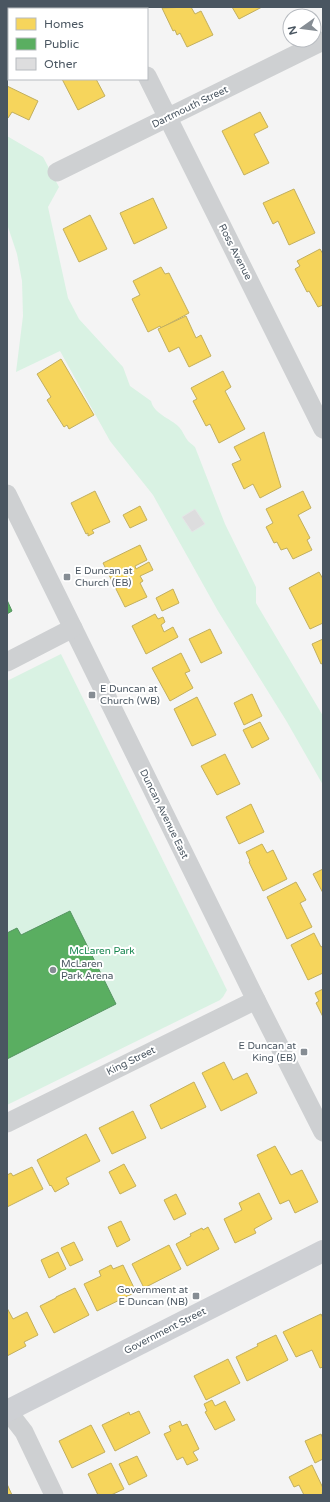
<svg xmlns="http://www.w3.org/2000/svg" width="330" height="1502" viewBox="0 0 330 1502" font-family="'Varela Round',sans-serif">
<rect width="100%" height="100%" fill="#f4f4f4"/>
<g fill="#d9f2e3">
<path d="M7 136 43 157 59 187 48 207 68 298 79 319 123 367 130 386 151 401C154 414 170 418 179 427 183 431 184 436 188 441 190 443 193 445 195 447L225 524 256 587V603L323 716V785L287 722 218 611 153 495 110 441 60 351 16 372 23 316 22 281 17 254 7 224Z"/>
<path d="M61 654 227 990 223 997 220 1000 7 1105V681Z"/>
</g>
<g fill="#f6d55c" stroke="#c2af5e">
<path d="M24 7H58L59 9H25Z"/>
<path d="M191 7 195 14 201 11 213 35 187 47 180 33 177 35 175 30 173 31 162 8Z"/>
<path d="M232 7H262L239 19Z"/>
<path d="M62 79H96L105 96 78 110Z"/>
<path d="M7 86 38 101 29 120 12 112 8 118H7Z"/>
<path d="M260 112 268 127 254 134 269 163 244 175 222 131Z"/>
<path d="M294 189 315 233 289 245 278 221 273 224 263 203Z"/>
<path d="M153 198 167 228 134 244 120 213Z"/>
<path d="M90 215 107 249 79 262 63 229Z"/>
<path d="M320 249 323 254V305L318 307 309 291 307 292 295 269 300 266 297 261Z"/>
<path d="M161 267 165 274 169 273 189 313 161 328 160 326 148 332 132 299 140 295 133 281Z"/>
<path d="M186 316 196 338 201 335 211 356 189 367 179 347 169 352 158 329Z"/>
<path d="M61 359 94 415 69 429 67 425 64 427 47 400 51 397 37 374Z"/>
<path d="M223 371 231 387 225 391 245 429 219 443 210 424 206 426 193 401 197 399 191 388Z"/>
<path d="M264 432 281 487 260 498 253 484 244 489 232 464 241 460 234 447Z"/>
<path d="M95 491 110 522 92 530 94 533 88 536V533L86 534 71 503Z"/>
<path d="M303 491 311 508 298 515 310 538 307 540 312 550 293 559 287 548 281 550 277 542 274 543 266 527 273 523 266 509Z"/>
<path d="M140 506 147 520 130 528 123 515Z"/>
<path d="M140 545 147 560 135 566 136 569 149 562 153 570 140 576 143 581 140 583 147 597 125 607 103 563Z"/>
<path d="M319 572 323 579V623L310 629 289 588Z"/>
<path d="M173 589 179 603 162 611 156 598Z"/>
<path d="M155 614 158 619 163 617 165 622 161 625 164 632 173 627 178 637 146 654 132 626Z"/>
<path d="M210 629 222 653 201 663 189 639Z"/>
<path d="M323 639V663L321 664 312 644Z"/>
<path d="M181 653 190 671 185 673 193 688 170 701 152 668Z"/>
<path d="M252 694 262 716 244 725 234 703Z"/>
<path d="M197 697 216 735 192 746 174 709Z"/>
<path d="M260 722 269 739 252 748 243 730Z"/>
<path d="M225 754 240 784 217 795 201 766Z"/>
<path d="M251 804 264 832 239 844 226 817Z"/>
<path d="M262 844 267 853 273 850 287 879 263 891 249 862 250 861 246 852Z"/>
<path d="M323 869V893L313 874Z"/>
<path d="M296 882 306 900 300 903 312 927 287 939 267 897Z"/>
<path d="M314 933 321 947 323 946V973L308 980 291 945Z"/>
<path d="M323 989V1017L316 1003 319 1001 315 993Z"/>
<path d="M224 1062 233 1080 247 1073 257 1093 221 1111 202 1073Z"/>
<path d="M194 1082 206 1107 161 1129 150 1105Z"/>
<path d="M133 1111 146 1138 112 1154 99 1128Z"/>
<path d="M86 1134 100 1161 66 1178 69 1184 55 1192 51 1185 50 1186 37 1160Z"/>
<path d="M275 1146 291 1175 302 1170 318 1202 295 1213 289 1200 280 1204 257 1155Z"/>
<path d="M124 1164 136 1186 120 1194 109 1172Z"/>
<path d="M32 1167 43 1189 7 1207V1175L11 1173 13 1176Z"/>
<path d="M259 1193 272 1219 254 1229 256 1233 235 1243 224 1219 242 1210 239 1203Z"/>
<path d="M176 1194 186 1214 174 1220 164 1200Z"/>
<path d="M121 1221 130 1240 117 1247 108 1227Z"/>
<path d="M208 1227 219 1249 187 1266 176 1244 191 1236 190 1234 202 1228 203 1230Z"/>
<path d="M74 1242 83 1260 70 1266 61 1248Z"/>
<path d="M169 1245 181 1269 144 1288 132 1264Z"/>
<path d="M58 1252 66 1269 49 1278 41 1260Z"/>
<path d="M111 1265 113 1269 123 1265 136 1292 97 1311 84 1284 101 1276 99 1271Z"/>
<path d="M75 1288 89 1315 54 1333 40 1306 56 1298V1297Z"/>
<path d="M7 1308 13 1319 27 1312 38 1335 24 1342 26 1346 7 1356Z"/>
<path d="M321 1314 323 1318V1367L320 1368 312 1350 296 1357 283 1332Z"/>
<path d="M276 1335 288 1360 247 1381 236 1357 258 1346 257 1344Z"/>
<path d="M228 1359 240 1383 206 1400 194 1376Z"/>
<path d="M212 1400 215 1406 225 1401 235 1420 215 1430 205 1412 207 1411 204 1404Z"/>
<path d="M139 1411 150 1433 115 1451 102 1425 129 1412 130 1415Z"/>
<path d="M180 1421 182 1426 187 1424 199 1449 193 1452 198 1460 187 1465 183 1457 177 1460 164 1434 171 1431 169 1426Z"/>
<path d="M91 1425 105 1452 72 1468 59 1441Z"/>
<path d="M321 1434 323 1439V1459L315 1463 305 1441Z"/>
<path d="M137 1456 147 1476 129 1485 119 1464Z"/>
<path d="M111 1463 124 1489 111 1495H98L88 1474Z"/>
<path d="M312 1465 323 1488 322 1495H304L299 1485 294 1487 289 1477Z"/>
<path d="M7 1484 12 1495H7Z"/>
</g>
<g fill="#5aae61" stroke="#559461">
<path d="M7 600 12 611 7 614Z"/>
<path d="M70 911 116 1004 7 1059V933L17 928 21 935Z"/>
</g>
<path fill="#ddddde" stroke="#e5e6e7" d="M195 509 205 524 192 532 182 517Z"/>
<g fill="none" stroke-linecap="round" stroke-linejoin="round">
<g stroke="#ced0d2" stroke-width="19">
<path d="M113 7 114 9"/>
<path d="M147 76 323 429"/>
<path d="M57 172 323 41"/>
<path d="M7 494 256 1000 323 1132"/>
<path d="M7 662 73 628"/>
<path d="M7 1123 256 1000"/>
<path d="M7 1410 24 1432 54 1495"/>
</g>
<path stroke="#ced0d4" stroke-width="22" d="M7 1411 323 1251"/>
</g>
<g fill="#868d94" stroke="#fff" stroke-width="1.5">
<rect x="63" y="573" width="8" height="8" rx="2"/>
<rect x="88" y="691" width="8" height="8" rx="2"/>
<circle cx="53" cy="970" r="4"/>
<rect x="300" y="1048" width="8" height="8" rx="2"/>
<rect x="192" y="1292" width="8" height="8" rx="2"/>
</g>
<g text-anchor="middle" dominant-baseline="central" stroke-width="4" stroke-linejoin="round" paint-order="stroke">
<g font-size="10" fill="#4a5661" stroke="#fff">
<text transform="translate(190 107) rotate(-26)">Dartmouth Street</text>
<text transform="translate(235 252) rotate(63)">Ross Avenue</text>
<text transform="translate(164 814) rotate(64)">Duncan Avenue East</text>
<text transform="translate(131 1061) rotate(-26)">King Street</text>
<text transform="translate(165 1331) rotate(-27)">Government Street</text>
</g>
<g font-size="10" fill="#4a5661" stroke="#fff" text-anchor="start">
<text x="75" y="571">E Duncan at<tspan x="75" dy="12">Church (EB)</tspan></text>
<text x="100" y="689">E Duncan at<tspan x="100" dy="12">Church (WB)</tspan></text>
<text x="61" y="964">McLaren<tspan x="61" dy="12">Park Arena</tspan></text>
<text x="296" y="1046" text-anchor="end">E Duncan at<tspan x="296" dy="12">King (EB)</tspan></text>
<text x="188" y="1290" text-anchor="end">Government at<tspan x="188" dy="12">E Duncan (NB)</tspan></text>
</g>
<g font-size="10" fill="#17864f" stroke="#fff">
<text x="102" y="951">McLaren Park</text>
</g>
</g>
<rect width="330" height="1502" fill="none" stroke="#4a5661" stroke-width="16"/>
<rect x="8" y="8" width="140" height="72" fill="#ffffff" stroke="#b7bbc0"/>
<rect x="16" y="18" width="20" height="12" fill="#f6d55c" stroke="#b7bbc0"/>
<text x="44" y="28" font-size="12" fill="#4a5661">Homes</text>
<rect x="16" y="38" width="20" height="12" fill="#5aae61" stroke="#b7bbc0"/>
<text x="44" y="48" font-size="12" fill="#4a5661">Public</text>
<rect x="16" y="58" width="20" height="12" fill="#ddddde" stroke="#b7bbc0"/>
<text x="44" y="68" font-size="12" fill="#4a5661">Other</text>
<g transform="translate(302 28) rotate(256)"><circle r="19" fill="#ffffff" stroke="#b7bbc0"/>
<path d="M0-3L7 15L0 10L-7 15Z" fill="#868d94"/>
<text y="-6" font-size="11" font-weight="bold" text-anchor="middle" fill="#4a5661">N</text>
</g>
</svg>
